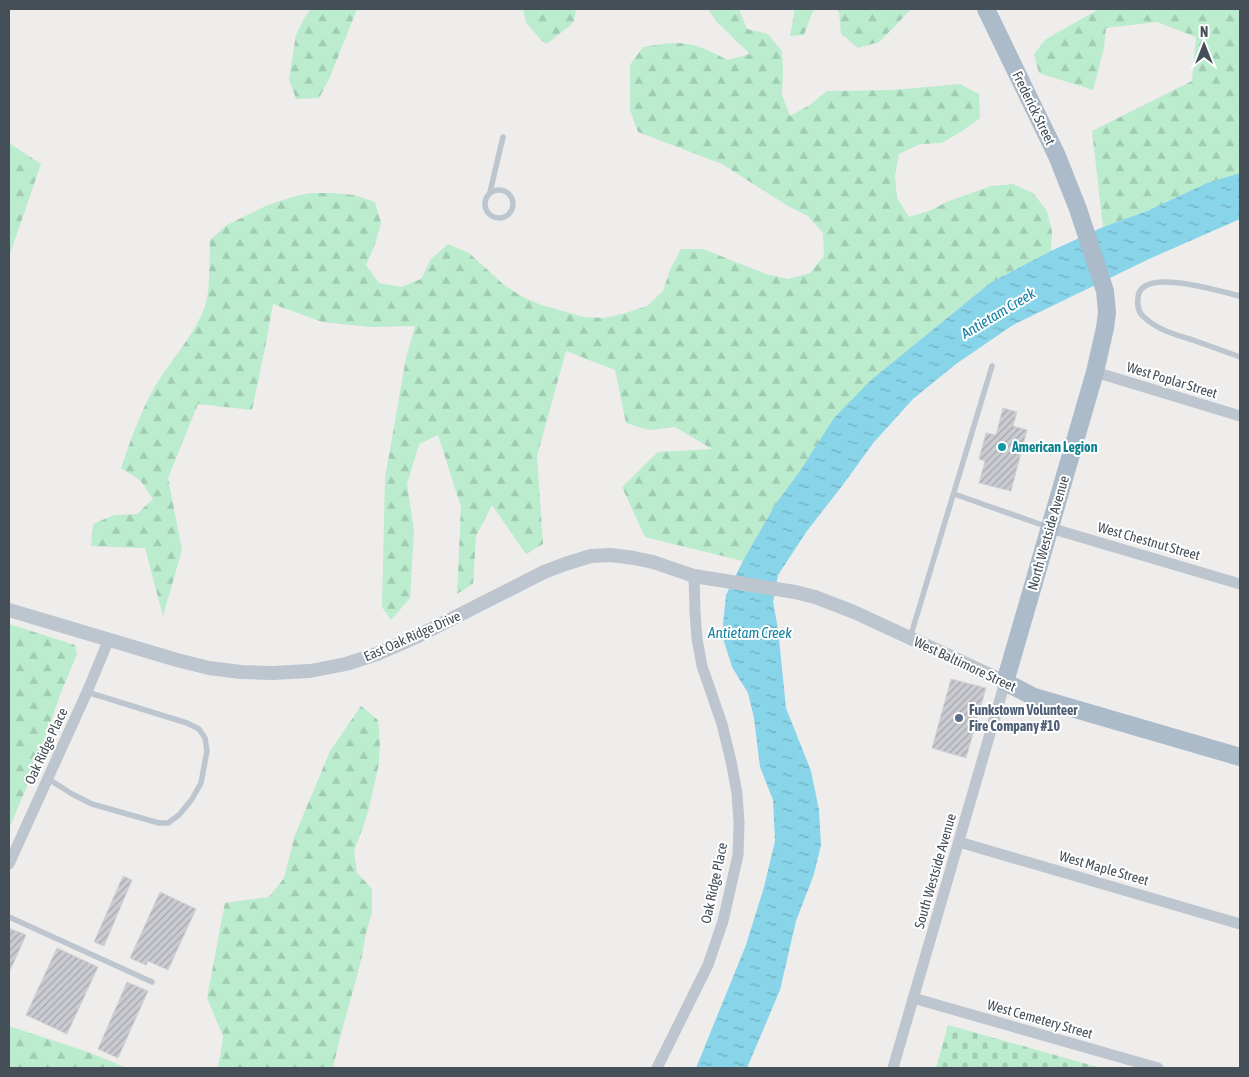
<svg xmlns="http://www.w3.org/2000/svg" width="1249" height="1077" viewBox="0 0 1249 1077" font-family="'Asap Condensed',sans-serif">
<defs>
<pattern id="forest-firs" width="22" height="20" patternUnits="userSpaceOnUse" patternTransform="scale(1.25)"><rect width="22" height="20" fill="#baeccd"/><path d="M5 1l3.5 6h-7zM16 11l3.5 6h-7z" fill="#a1ccb2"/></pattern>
<pattern id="cemetery-stones" width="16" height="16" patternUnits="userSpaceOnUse" patternTransform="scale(1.25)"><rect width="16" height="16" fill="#baeccd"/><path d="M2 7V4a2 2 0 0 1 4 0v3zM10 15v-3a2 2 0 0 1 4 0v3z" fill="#a1ccb2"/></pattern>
<pattern id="water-ripples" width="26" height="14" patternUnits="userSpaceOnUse" patternTransform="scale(1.25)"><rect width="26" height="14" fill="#88d4e8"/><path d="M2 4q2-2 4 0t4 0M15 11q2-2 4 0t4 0" fill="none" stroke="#71aebf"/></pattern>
<pattern id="building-hatch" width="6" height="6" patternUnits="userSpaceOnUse" patternTransform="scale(1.25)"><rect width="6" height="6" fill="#c9cbd1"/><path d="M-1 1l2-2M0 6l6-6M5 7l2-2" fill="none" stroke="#a5a7ac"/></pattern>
</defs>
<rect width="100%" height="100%" fill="#efecec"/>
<g fill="url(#forest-firs)">
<path d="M311 9H357L330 77 319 98 296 99 289 79 296 35 306 15Z"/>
<path d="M523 9H576L574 22 547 44 540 39 526 22Z"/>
<path d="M708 9H739L747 29 768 34 782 51 783 73 782 95 790 116 810 105 827 91 894 90 960 84 979 94 980 118 962 131 942 143 920 144 899 154 895 176 897 198 909 217 929 211 949 201 991 186 1013 184 1033 193 1047 211 1052 232 1051 251 990 283 871 380 802 468 775 505 743 561 645 537 622 487 658 452 712 449 675 427 649 430 626 423 615 370 566 351 537 456 543 544 526 554 492 505 476 536 473 584 457 594 461 507 438 435 419 444 407 484 414 531 410 598 391 620 382 607 385 478 406 358 415 326 371 327 322 322 273 304 265 348 252 410 198 404 168 478 182 550 163 616 145 548 91 546 93 524 114 515 137 514 153 499 140 480 121 468C131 439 141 410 157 383 173 358 193 336 204 309 211 293 209 258 210 240L227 225 268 205 289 198 310 193H332L354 195 375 202 381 223 375 244 366 265 379 283 401 287 421 279 431 259 448 244 469 253 503 284 521 296 541 305 584 317 605 318 626 313 647 306 663 291 670 270 681 249H703L766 274 788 279 810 273 824 256 823 233 808 216 788 206 722 164 638 132 630 110V65L643 47C657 45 673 41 687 44 702 46 715 54 728 60L750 54 716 21Z"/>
<path d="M795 9H815L812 13 804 35 790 36Z"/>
<path d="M836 9H911L895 26 879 42 858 48 841 34 839 12Z"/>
<path d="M1099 9H1240V173L1207 183 1147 211 1103 227 1092 131 1192 81 1196 37 1157 22 1106 28 1104 48 1093 90 1039 73 1034 54 1046 39Z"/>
<path d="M9 143 41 164 9 257Z"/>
<path d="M9 624 75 645 77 654 60 695 35 767 9 829Z"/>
<path d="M361 706 378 720 380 742 379 763 369 808 362 830 354 851 357 873 372 889V912L366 933 362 956 357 976 339 1041 333 1068H217L220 1059 223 1036 207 998 225 903 269 897 284 878 295 835 330 751Z"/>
<path d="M9 1026 88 1052 127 1068H9Z"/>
</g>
<path fill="url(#cemetery-stones)" d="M948 1025 1101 1068H936Z"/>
<path fill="url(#water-ripples)" d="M1240 173V219L1149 259 1013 325 956 364 913 399 874 442 842 486 807 531 778 575 773 602 778 629 786 708 811 771 819 810 821 845 814 874 796 921 780 990 747 1068H696L746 945 764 887 775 841 773 800 760 767 754 718 748 693 732 667 722 635 726 595 743 561 775 505 802 468 834 418 871 380 990 283 1051 251 1103 227 1147 211 1207 183Z"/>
<g fill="url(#building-hatch)" stroke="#d0d2d7">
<path d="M1003 408 1017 412 1013 426 1027 430 1011 491 979 483 985 461 979 459 986 433 996 435Z"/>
<path d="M951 679 986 688 966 758 932 748Z"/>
<path d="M123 876 132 880 104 946 94 942Z"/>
<path d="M160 892 196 909 168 970 148 961 146 965 130 958Z"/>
<path d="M9 928 26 935 9 973Z"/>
<path d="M57 948 98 967 67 1034 26 1015Z"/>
<path d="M127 982 148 991 118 1058 98 1049Z"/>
</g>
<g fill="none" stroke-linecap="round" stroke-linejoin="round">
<g stroke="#bdc6ce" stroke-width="5.5">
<circle cx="499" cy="204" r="14"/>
<path d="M490 192 503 137"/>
<path d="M1240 296C1222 292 1141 266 1138 297 1137 305 1138 313 1145 318 1158 330 1176 335 1193 340 1209 346 1224 351 1240 357"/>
<path d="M954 494 1048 527"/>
<path d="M910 638 992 366"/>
<path d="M47 778 72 794 92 804 159 823H168L179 815 192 799 201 783 207 751 205 738 199 729 187 723 87 692"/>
<path d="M9 917 152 982"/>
</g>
<g stroke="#bdc6ce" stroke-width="11">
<path d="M1095 372 1240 416"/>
<path d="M1050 528 1240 584"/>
<path d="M959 842 1240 924"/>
<path d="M9 864 87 692 109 639"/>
<path d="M913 998 1158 1068"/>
<path d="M657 1068 708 965 723 921 738 855 739 823 737 793 731 761 722 724 702 666 697 639 695 612 694 576"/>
<path d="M893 1068 1005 682"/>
</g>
<path stroke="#bdc6ce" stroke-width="14" d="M9 610 177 660 209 668 241 672 273 673 310 671 346 664 377 654 418 636 544 572 565 564 591 556 611 555 634 558 653 562 694 576 795 592 815 597 854 612 1005 682"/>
<path stroke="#acbbca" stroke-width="18" d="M986 9 1057 156 1078 209 1105 291 1107 312 1105 328 1095 372 1005 682 1034 697 1240 757"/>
</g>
<circle fill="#0f9aa8" stroke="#fff" stroke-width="2" cx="1002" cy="447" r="5"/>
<circle fill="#5c6f8a" stroke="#fff" stroke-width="2" cx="959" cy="718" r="5"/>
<g text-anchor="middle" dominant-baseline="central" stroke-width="4" stroke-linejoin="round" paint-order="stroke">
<g font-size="14" fill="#454f58" stroke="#fff">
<text transform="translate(1034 108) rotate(64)">Frederick Street</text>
<text transform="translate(1172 380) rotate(17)">West Poplar Street</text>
<text transform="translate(1048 533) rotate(-74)">North Westside Avenue</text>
<text transform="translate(1149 541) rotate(16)">West Chestnut Street</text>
<text transform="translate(412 636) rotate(-24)">East Oak Ridge Drive</text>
<text transform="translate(965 664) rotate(25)">West Baltimore Street</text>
<text transform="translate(46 746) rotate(-65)">Oak Ridge Place</text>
<text transform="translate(1104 868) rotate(16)">West Maple Street</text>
<text transform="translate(935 871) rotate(-74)">South Westside Avenue</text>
<text transform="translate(714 883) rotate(-78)">Oak Ridge Place</text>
<text transform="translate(1040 1019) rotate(16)">West Cemetery Street</text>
</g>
<g font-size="14" font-weight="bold" fill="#0d838f" stroke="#fff" text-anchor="start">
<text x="1012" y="447">American Legion</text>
</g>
<g font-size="14" font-weight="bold" fill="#4e5e75" stroke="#fff" text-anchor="start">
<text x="969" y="710">Funkstown Volunteer<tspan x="969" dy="16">Fire Company #10</tspan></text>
</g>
<g font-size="15" font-style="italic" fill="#11819f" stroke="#fff">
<text transform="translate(998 313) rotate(-31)">Antietam Creek</text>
<text x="750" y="632">Antietam Creek</text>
</g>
</g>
<rect width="1249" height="1077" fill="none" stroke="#454f58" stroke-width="20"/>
<g transform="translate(1204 45)" stroke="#ffffff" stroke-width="4" paint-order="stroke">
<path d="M0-4L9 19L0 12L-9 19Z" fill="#454f58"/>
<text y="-8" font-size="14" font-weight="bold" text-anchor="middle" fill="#454f58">N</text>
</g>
</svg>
